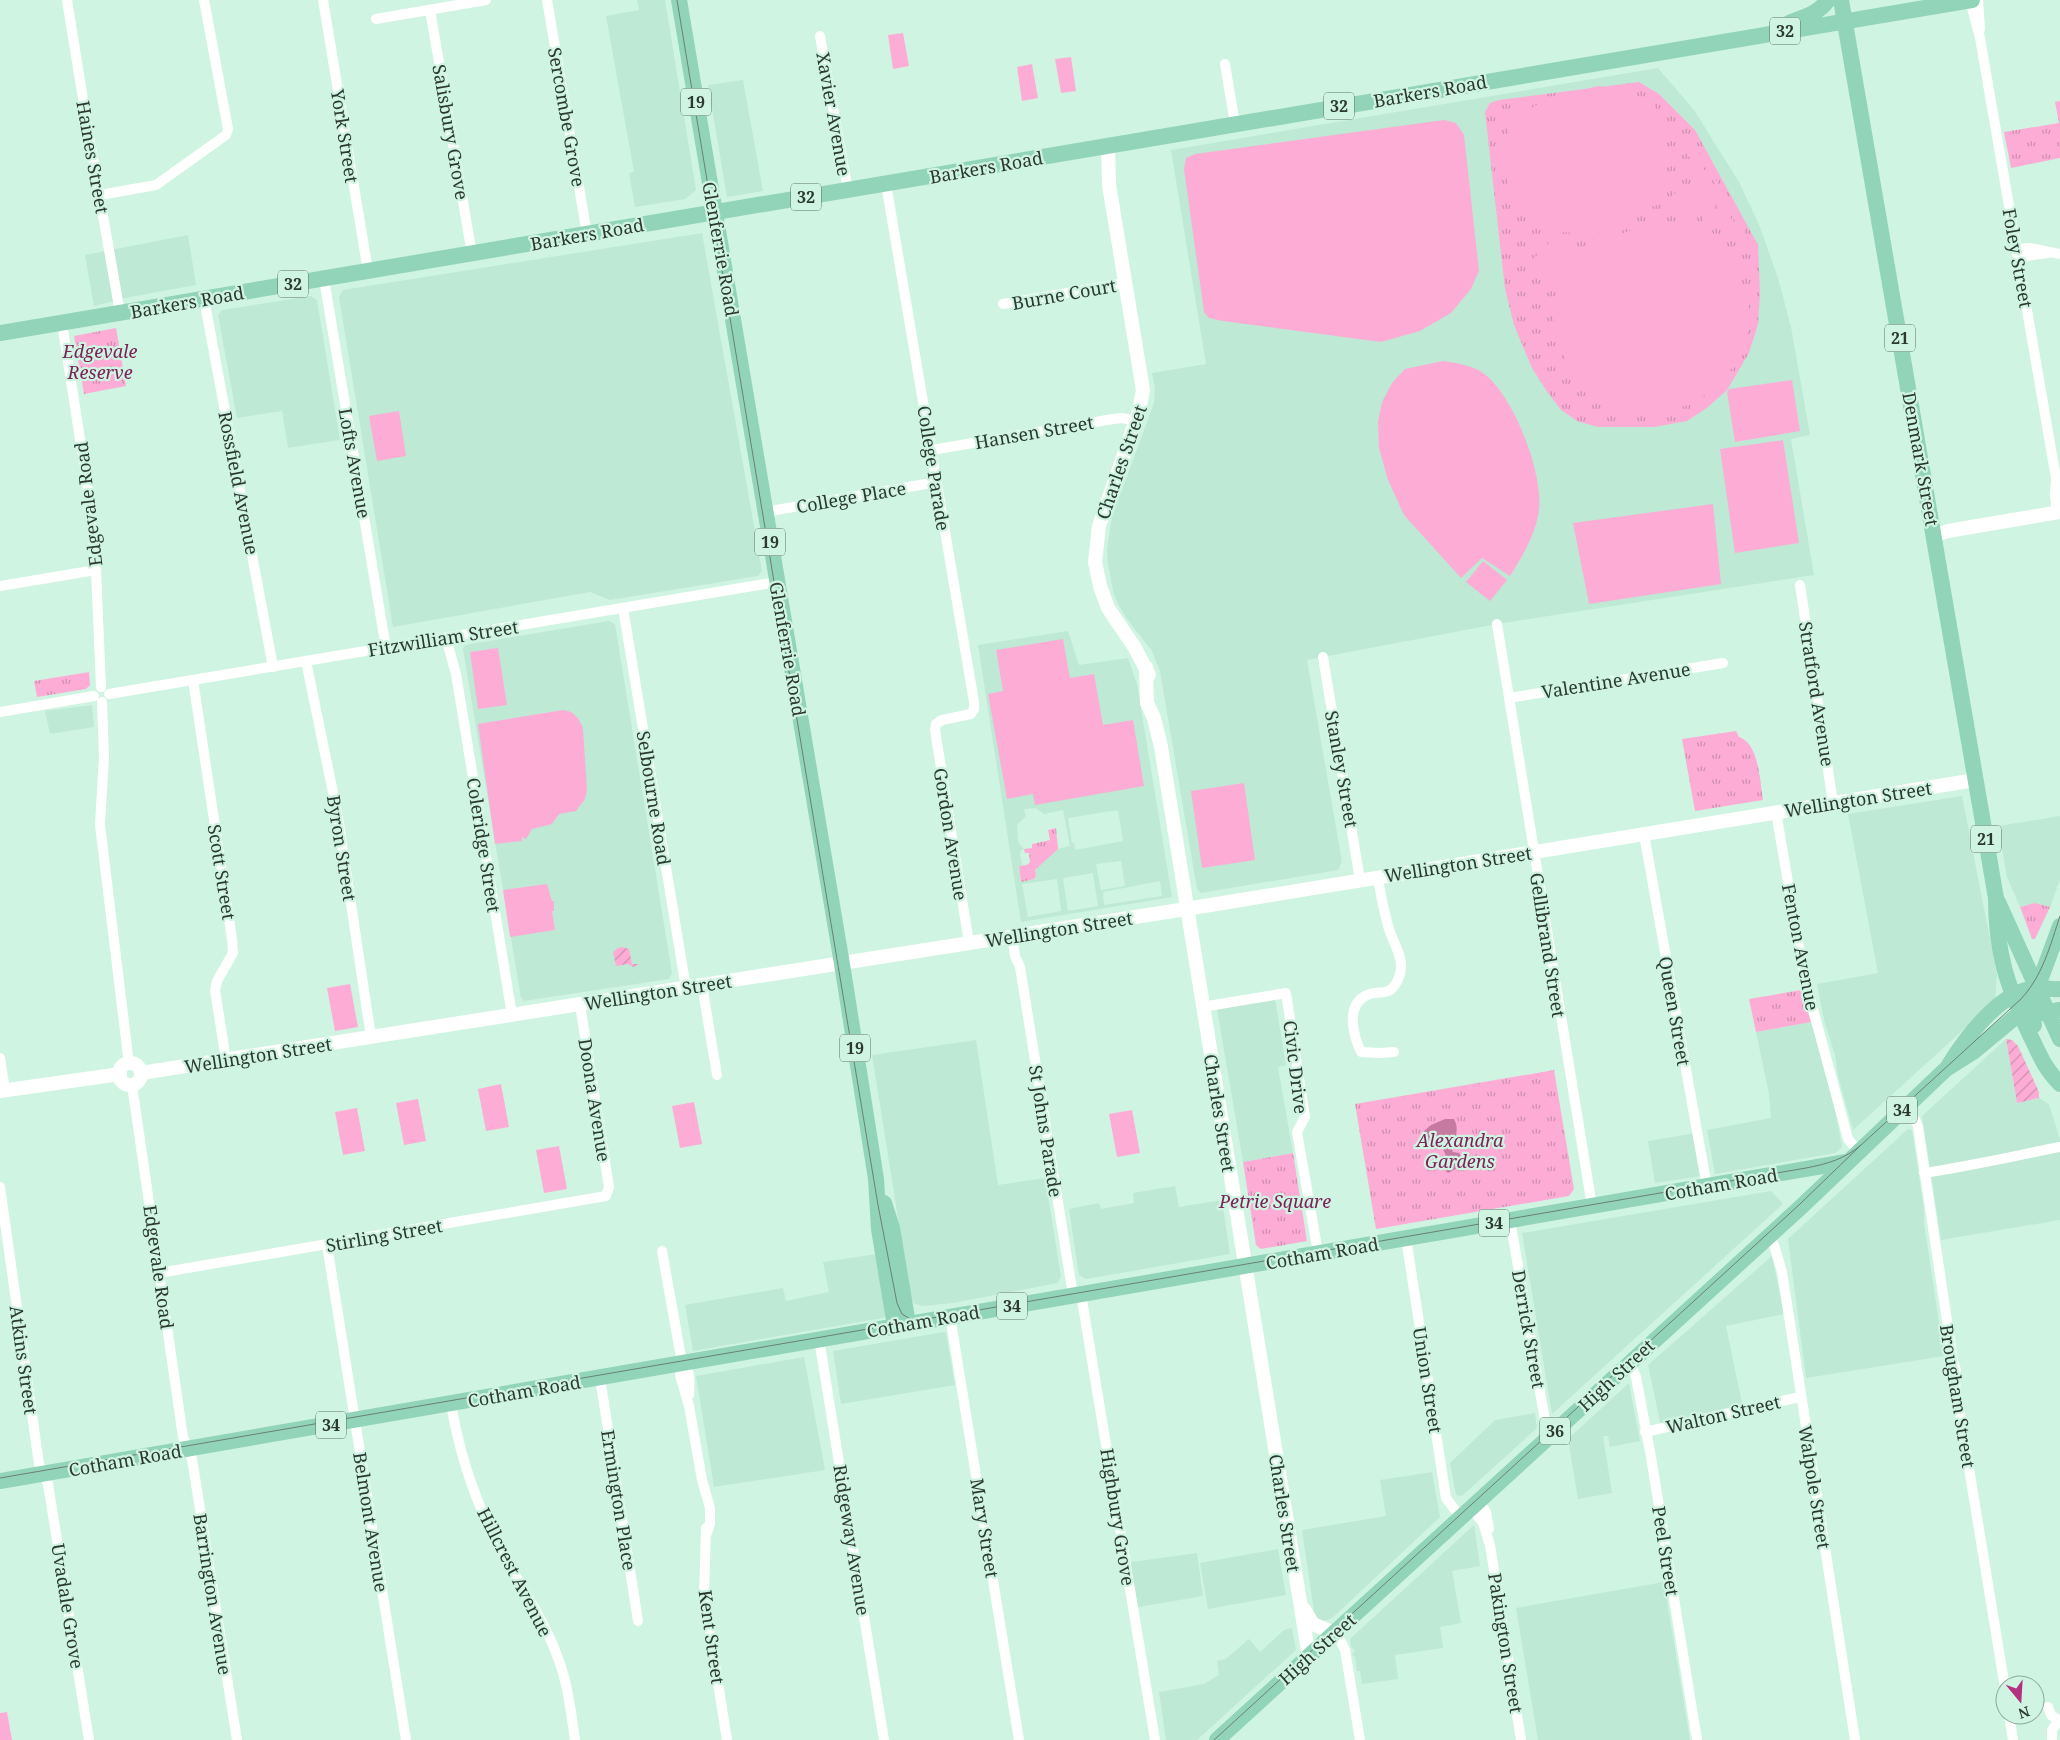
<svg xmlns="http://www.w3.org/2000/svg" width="2060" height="1740" viewBox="0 0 2060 1740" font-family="'Noto Serif',serif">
<defs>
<pattern id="park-tufts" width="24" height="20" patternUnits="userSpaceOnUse" patternTransform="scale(1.25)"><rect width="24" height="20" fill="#fdadd5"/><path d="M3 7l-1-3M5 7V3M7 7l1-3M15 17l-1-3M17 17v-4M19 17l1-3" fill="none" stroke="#cd8ead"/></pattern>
<pattern id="garden-furrows" width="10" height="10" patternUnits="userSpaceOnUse" patternTransform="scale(1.25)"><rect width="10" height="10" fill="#fdadd5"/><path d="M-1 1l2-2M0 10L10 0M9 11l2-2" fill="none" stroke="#cd8ead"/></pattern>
</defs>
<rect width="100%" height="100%" fill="#d0f4e2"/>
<g fill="#bee9d4" fill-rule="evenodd">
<path d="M637 0H665L696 190 685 199 635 207 629 173 634 172 606 16 639 10Z"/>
<path d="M1658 68 1694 110 1739 182 1760 227 1778 278 1791 327 1810 435 1791 439 1814 575 1497 624 1307 660 1342 862 1338 870 1201 893 1197 889 1160 671 1152 651 1127 619 1118 604 1113 591 1108 564 1107 549 1112 517 1154 403 1155 388 1152 373 1206 364 1171 150Z"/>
<path d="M743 80 763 191 727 197 708 85Z"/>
<path d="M702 233 762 571 758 576 610 600 590 592 393 627 339 297 343 290Z"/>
<path d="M188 235 196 285 130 297 94 306 85 255Z"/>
<path d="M311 296 317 300 340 440 288 448 282 411 237 418 218 315 222 310Z"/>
<path d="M609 621 615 624 672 973 669 979 524 1001 521 998 463 649 465 645Z"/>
<path d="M1068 631 1079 665 1128 658 1137 684 1172 897 1021 922 978 645ZM1036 808 1044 814 1063 810 1070 846 1058 849 1041 863 1034 870 1036 876 1033 879 1021 882 1019 866 1022 865 1020 854 1021 850 1024 849 1018 842 1017 825 1026 816 1024 809ZM1118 810 1123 841 1075 850 1074 843H1072L1068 818ZM1121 861 1125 886 1101 890 1096 864ZM1093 873 1098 906 1068 911 1063 878ZM1057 879 1061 911 1028 917 1022 884ZM1160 881 1162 896 1104 905 1103 892Z"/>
<path d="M92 705 94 727 50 734 45 711Z"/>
<path d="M1962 796 1997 975 1995 1001 1853 1130 1838 1076 1835 1055 1824 1020 1817 984 1878 973 1848 814Z"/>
<path d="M2060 816V880L2050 907 2035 903 2020 907 2007 877 1998 826Z"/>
<path d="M1275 999 1286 1065 1278 1067 1293 1153 1243 1162 1217 1009Z"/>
<path d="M1811 1022 1830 1082 1842 1147 1835 1153 1715 1174 1707 1130 1771 1118 1769 1094 1756 1032Z"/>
<path d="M2006 1039 2017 1103 2039 1098 2049 1104 2060 1140V1220L1941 1240 1922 1116Z"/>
<path d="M976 1040 998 1185 1045 1178 1061 1276 1058 1283 953 1303 922 1306 915 1304 911 1299 872 1055Z"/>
<path d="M1908 1129 1912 1130 1924 1209V1223L1944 1356 1806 1378 1788 1239Z"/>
<path d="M1696 1133 1702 1176 1655 1183 1648 1141Z"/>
<path d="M1175 1186 1179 1207 1222 1200 1230 1254 1086 1279 1079 1275 1069 1209 1099 1203 1101 1209 1134 1203 1133 1193Z"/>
<path d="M1771 1191 1783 1204 1552 1414 1522 1233Z"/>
<path d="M877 1254 888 1317 693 1351 685 1305 783 1288 786 1301 829 1292 823 1262Z"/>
<path d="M1772 1256 1784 1314 1726 1326 1744 1413 1662 1431 1648 1365Z"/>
<path d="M944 1332 946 1333 955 1385 841 1404 833 1351Z"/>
<path d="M804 1357 825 1470 714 1487 696 1376Z"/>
<path d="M1629 1383 1640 1441 1610 1447 1608 1436H1603L1612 1493 1578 1499 1568 1439Z"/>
<path d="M1535 1413 1537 1428 1462 1496 1456 1495 1450 1463 1495 1420Z"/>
<path d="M1432 1472 1440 1517 1331 1619 1321 1621 1315 1618 1302 1530 1386 1516 1380 1480Z"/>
<path d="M1474 1525 1480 1566 1452 1571 1461 1623 1440 1627 1443 1648 1395 1655 1398 1679 1362 1684 1360 1671H1357L1355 1657 1352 1654 1355 1651 1351 1647 1350 1639Z"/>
<path d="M1278 1549 1286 1595 1208 1609 1200 1563Z"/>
<path d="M1197 1553 1203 1596 1133 1608 1125 1563Z"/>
<path d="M1664 1582 1690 1740H1538L1516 1608Z"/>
<path d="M1292 1628 1296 1650 1197 1740H1166L1159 1692 1204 1684 1219 1675 1217 1661 1226 1659 1249 1639 1260 1652 1284 1630Z"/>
</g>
<g fill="url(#park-tufts)">
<path d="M1639 82 1659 94 1695 130 1758 245 1760 293 1758 324 1749 353 1727 390 1708 407 1687 421 1654 427H1598L1577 421 1561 410 1546 390 1532 368 1514 325 1505 289 1485 112 1490 103 1499 100Z"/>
<path d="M2060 101V158L2011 168 2004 132 2059 123 2055 102Z"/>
<path d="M116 328 126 386 84 394 74 336Z"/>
<path d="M89 672 90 685 86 689 37 697 34 681Z"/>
<path d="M1736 731 1739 737C1759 743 1760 782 1763 800L1695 811 1682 739Z"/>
<path d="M1056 828 1058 849 1035 870 1036 876 1034 879 1021 882 1019 866 1027 865 1030 862 1029 853H1025L1024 849 1032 848V844L1050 840 1048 830Z"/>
<path d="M2035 903 2050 907 2035 939H2032L2020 907Z"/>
<path d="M1801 990 1811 1022 1756 1032 1749 999Z"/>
<path d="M1554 1070 1574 1189 1569 1196 1376 1229 1355 1104Z"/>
<path d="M1293 1153 1307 1241 1261 1249 1256 1245 1243 1162Z"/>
</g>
<g fill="url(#garden-furrows)">
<path d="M622 947 629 949 632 964H639L633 967 628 964 616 966 613 952 618 948Z"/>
<path d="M2006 1039 2012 1040 2018 1046 2039 1092V1098L2017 1103Z"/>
</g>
<g fill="#fdadd5">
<path d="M903 33 909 66 893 69 888 35Z"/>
<path d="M1071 57 1076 91 1061 93 1055 59Z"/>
<path d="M1032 64 1038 98 1022 101 1017 67Z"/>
<path d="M1598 86 1626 90 1655 106 1667 139V164L1663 178 1669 202 1646 208 1627 224 1595 235 1561 232 1582 253 1554 282 1532 260 1560 232 1530 215 1509 189 1501 154 1512 121 1544 100Z"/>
<path d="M1444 120 1456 123 1464 135 1479 271 1471 289 1451 313 1420 331 1381 342 1223 321 1209 318 1204 312 1184 169 1186 158 1195 154Z"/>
<path d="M1688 140 1747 247 1741 250 1712 198 1682 214 1672 195 1701 179 1682 143Z"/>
<path d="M1698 146 1747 237 1744 238 1695 147Z"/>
<path d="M1711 200 1723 224 1713 230 1702 224 1709 201Z"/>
<path d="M1659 222 1701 230 1733 260 1749 301 1748 333 1736 363 1716 388 1688 405 1656 413 1622 409 1592 394 1569 370 1553 329 1557 285 1588 254 1620 234Z"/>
<path d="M1443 361C1456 363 1472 365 1483 373 1514 395 1543 473 1539 510 1536 534 1522 557 1510 576L1482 558 1461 578 1404 515 1388 480 1379 448 1378 422 1382 402 1392 383 1405 369Z"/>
<path d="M1792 380 1800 431 1735 442 1727 392 1729 389Z"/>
<path d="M399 411 406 456 377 461 369 416Z"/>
<path d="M1783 440 1799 543 1735 553 1720 449Z"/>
<path d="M1713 504 1721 584 1589 604 1573 523Z"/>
<path d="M1483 561 1507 580 1490 601 1466 582Z"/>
<path d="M1063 639 1070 678 1094 674 1103 725 1133 720 1144 786 1035 805 1033 794 1007 799 988 694 1003 691 996 650Z"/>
<path d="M498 648 507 705 478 709 470 652Z"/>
<path d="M563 710C574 711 580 719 583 729L587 790 585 799 576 811 559 814 552 824 532 829 526 839 522 837V841L495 844 478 724Z"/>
<path d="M1244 783 1255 860 1202 868 1191 791Z"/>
<path d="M547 884 552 901H554V911H552L555 930 510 937 503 890Z"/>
<path d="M350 984 358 1027 335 1031 327 988Z"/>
<path d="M501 1084 509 1127 486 1131 478 1089Z"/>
<path d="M418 1099 426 1141 404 1145 396 1103Z"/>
<path d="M694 1102 702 1144 680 1148 672 1106Z"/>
<path d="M357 1108 365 1151 343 1155 335 1112Z"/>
<path d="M1132 1110 1140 1153 1117 1157 1109 1114Z"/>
<path d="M559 1146 567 1189 544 1193 536 1150Z"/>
<path d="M7 1712 12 1740H0V1713Z"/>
</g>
<path fill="#c77aa1" d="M1445 1119H1454C1459 1128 1457 1138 1450 1146L1453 1152 1459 1153 1465 1164 1448 1173 1442 1167 1446 1156 1443 1149 1431 1148 1424 1139V1131L1431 1125Z"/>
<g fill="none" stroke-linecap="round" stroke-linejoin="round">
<g stroke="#fff" stroke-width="10">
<path d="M67 0 87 124 120 313"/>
<path d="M323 0 368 271"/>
<path d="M547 0 587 234"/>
<path d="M1970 0 1980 38 2056 478 2060 488"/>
<path d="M1978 0 1980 29"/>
<path d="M430 10 472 254"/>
<path d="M376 19 486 0"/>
<path d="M820 36 848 191"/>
<path d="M1225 64 1235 124"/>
<path d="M886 184 974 702V709L971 714 942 720 936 724 935 730 969 943"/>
<path d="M100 195 156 185 226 135 228 129 204 0"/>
<path d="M2017 249 2030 248 2060 254"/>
<path d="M2018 257 2048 253"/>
<path d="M324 279 386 648"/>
<path d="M204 299 273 667"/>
<path d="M1003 304 1125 283"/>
<path d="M62 323 89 497 96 570 101 687"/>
<path d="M932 450 1113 419 1122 418 1136 421"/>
<path d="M2056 481 2055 495 2057 513"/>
<path d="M765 512 937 482"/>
<path d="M1800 585 1833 803"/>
<path d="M0 586 96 570"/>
<path d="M623 608 686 988"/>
<path d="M1497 624 1592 1206"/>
<path d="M446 638 456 674 512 1015"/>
<path d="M1323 657 1360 880"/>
<path d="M306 661 338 817 371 1037"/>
<path d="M193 680 232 939 233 953 217 981 215 990 226 1060"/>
<path d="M109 694 777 582"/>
<path d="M1509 698 1723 663"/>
<path d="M102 702 104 757 100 825 129 1064"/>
<path d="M0 712 94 696"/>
<path d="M1776 812 1804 976 1848 1139 1858 1151"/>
<path d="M1644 834 1707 1187"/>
<path d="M1378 877C1380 894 1384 910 1388 926 1393 944 1406 959 1399 977 1390 1000 1380 988 1365 996 1345 1007 1354 1037 1361 1052L1379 1053 1394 1052"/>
<path d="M1012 936 1015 956 1020 967 1073 1295"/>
<path d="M702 985 717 1075"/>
<path d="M1202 1007 1286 993 1305 1117 1297 1132 1318 1253"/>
<path d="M0 1058 5 1090"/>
<path d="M132 1085 183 1437 192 1459 237 1740"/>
<path d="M1904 1109 1915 1120 1918 1127 1953 1361 1956 1370 1955 1383 2005 1688"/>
<path d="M1924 1173C1970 1166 2014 1156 2060 1147"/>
<path d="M0 1187 39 1464 48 1484 89 1740"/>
<path d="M1510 1220 1547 1432 1550 1436"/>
<path d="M1406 1238 1446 1498 1461 1518"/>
<path d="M1767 1238 1774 1245 1782 1272 1855 1740"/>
<path d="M327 1245 406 1740"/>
<path d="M662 1251 682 1363 680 1366V1375L689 1406 702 1480 710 1508V1524L707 1533"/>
<path d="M159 1273 606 1196 609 1187 580 1005"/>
<path d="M1081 1294 1155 1740"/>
<path d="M950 1316 1019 1740"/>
<path d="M819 1339 884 1740"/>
<path d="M682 1363C692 1370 689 1385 689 1395"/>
<path d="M1630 1363 1636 1377 1651 1457 1697 1740"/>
<path d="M600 1378 638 1621"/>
<path d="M451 1404C459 1451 474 1498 496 1541 516 1580 543 1616 558 1658 568 1684 571 1713 575 1740"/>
<path d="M1645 1432 1800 1397"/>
<path d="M1478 1501 1486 1512 1489 1529"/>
<path d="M1471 1508 1483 1523 1490 1545 1521 1740"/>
<path d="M706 1528 704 1595 727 1740"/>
<path d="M1334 1633 1341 1642 1345 1650 1360 1740"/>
<path d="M2048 1707 2051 1715 2060 1721"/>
<path d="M2009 1715 2013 1740"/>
<path d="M2052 1740V1730L2058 1721"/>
</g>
<g stroke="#fff" stroke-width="14">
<path d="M1108 145 1109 185 1143 390 1139 411 1099 526 1095 562 1100 586 1108 608 1135 648 1149 675"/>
<path d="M1934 536 1948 531 2060 512"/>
<path d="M1146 667 1147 703 1154 718 1161 747 1309 1657"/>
<circle cx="130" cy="1074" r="11"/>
<path d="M141 1073 1186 909 1975 780"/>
<path d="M0 1091 120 1074"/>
<path d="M1304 1609 1313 1624 1334 1633"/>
</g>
<g stroke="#91d4b9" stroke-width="16">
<path d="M679 0 842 964 876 1179 879 1229 895 1326"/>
<path d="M1841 0 1996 898C1996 954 2007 985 2030 1035 2041 1057 2043 1066 2060 1084"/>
<path d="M1789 23C1804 17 1818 14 1828 0"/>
<path d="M0 333 1972 0"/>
<path d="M1998 902 2060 1039"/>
<path d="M2034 1025 2030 1008V1000L2042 975 2060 926"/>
<path d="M1949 1065C1965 1039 1997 996 2029 989 2040 986 2049 990 2060 989"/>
<path d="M884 1203 892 1228 908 1324"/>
<path d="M0 1481 1846 1162"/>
<path d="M1217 1740 1802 1206 1946 1069 1973 1052 2014 1018 2060 1010"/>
</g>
<g stroke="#6a8075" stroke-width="1">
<path d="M677 0 878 1205 897 1303 902 1314 915 1322"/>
<path d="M0 1478 1806 1168C1827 1164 1845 1159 1861 1145"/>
<path d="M1214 1740 1800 1204 1861 1145 2021 999C2043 975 2050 946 2060 916"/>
</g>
</g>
<g text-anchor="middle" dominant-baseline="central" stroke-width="4.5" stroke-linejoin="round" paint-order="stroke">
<g fill="#d0f4e2" stroke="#5c7167" stroke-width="1">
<rect x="1770" y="17.5" width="30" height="27" rx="4"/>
<rect x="681" y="88.5" width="30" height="27" rx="4"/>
<rect x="1324" y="92.5" width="30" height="27" rx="4"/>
<rect x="791" y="183.5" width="30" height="27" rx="4"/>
<rect x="278" y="270.5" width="30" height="27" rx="4"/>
<rect x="1885" y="324.5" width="30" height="27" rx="4"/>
<rect x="755" y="528.5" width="30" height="27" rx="4"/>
<rect x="1971" y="825.5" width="30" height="27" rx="4"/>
<rect x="840" y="1034.5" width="30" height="27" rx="4"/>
<rect x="1887" y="1096.5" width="30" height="27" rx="4"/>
<rect x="1479" y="1209.5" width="30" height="27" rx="4"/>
<rect x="997" y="1292.5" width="30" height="27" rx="4"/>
<rect x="316" y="1411.5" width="30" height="27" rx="4"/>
<rect x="1540" y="1417.5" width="30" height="27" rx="4"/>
</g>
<g font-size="16" font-weight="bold" fill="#2b3932">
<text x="1785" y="31">32</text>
<text x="696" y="102">19</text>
<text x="1339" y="106">32</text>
<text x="806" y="197">32</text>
<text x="293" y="284">32</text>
<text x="1900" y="338">21</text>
<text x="770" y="542">19</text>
<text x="1986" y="839">21</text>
<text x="855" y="1048">19</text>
<text x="1902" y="1110">34</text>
<text x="1494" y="1223">34</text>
<text x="1012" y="1306">34</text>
<text x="331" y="1425">34</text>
<text x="1555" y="1431">36</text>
</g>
<g font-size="18" fill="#2b3932" stroke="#d0f4e2">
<text transform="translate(1430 91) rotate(-10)">Barkers Road</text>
<text transform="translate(834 114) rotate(80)">Xavier Avenue</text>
<text transform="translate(567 117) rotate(80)">Sercombe Grove</text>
<text transform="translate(451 132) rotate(80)">Salisbury Grove</text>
<text transform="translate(345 136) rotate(81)">York Street</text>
<text transform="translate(93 157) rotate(80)">Haines Street</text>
<text transform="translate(986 167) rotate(-10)">Barkers Road</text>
<text transform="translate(587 234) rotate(-10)">Barkers Road</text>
<text transform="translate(721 249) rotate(80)">Glenferrie Road</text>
<text transform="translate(2018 258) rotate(80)">Foley Street</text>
<text transform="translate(1064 294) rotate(-10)">Burne Court</text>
<text transform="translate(187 302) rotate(-10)">Barkers Road</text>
<text transform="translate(1034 432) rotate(-10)">Hansen Street</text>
<text transform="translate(1921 459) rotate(80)">Denmark Street</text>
<text transform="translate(1121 462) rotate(-71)">Charles Street</text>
<text transform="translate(355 463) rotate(80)">Lofts Avenue</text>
<text transform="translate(934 468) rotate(81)">College Parade</text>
<text transform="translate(239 483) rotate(79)">Rossfield Avenue</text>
<text transform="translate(851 497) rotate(-10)">College Place</text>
<text transform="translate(88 504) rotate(-97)">Edgevale Road</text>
<text transform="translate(443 638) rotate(-9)">Fitzwilliam Street</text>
<text transform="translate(788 649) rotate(80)">Glenferrie Road</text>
<text transform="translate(1616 680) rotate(-9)">Valentine Avenue</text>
<text transform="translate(1817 694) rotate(81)">Stratford Avenue</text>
<text transform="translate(1342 769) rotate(80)">Stanley Street</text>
<text transform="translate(654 798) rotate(81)">Selbourne Road</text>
<text transform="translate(1858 799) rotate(-9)">Wellington Street</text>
<text transform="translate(951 834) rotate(81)">Gordon Avenue</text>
<text transform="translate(484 845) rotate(81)">Coleridge Street</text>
<text transform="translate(342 848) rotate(81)">Byron Street</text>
<text transform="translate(1458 864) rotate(-9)">Wellington Street</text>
<text transform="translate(222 872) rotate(81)">Scott Street</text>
<text transform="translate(1059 929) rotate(-9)">Wellington Street</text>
<text transform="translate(1548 945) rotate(81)">Gellibrand Street</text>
<text transform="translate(1801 947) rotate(79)">Fenton Avenue</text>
<text transform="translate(658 992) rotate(-9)">Wellington Street</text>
<text transform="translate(1675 1011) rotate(80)">Queen Street</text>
<text transform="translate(258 1055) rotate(-9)">Wellington Street</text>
<text transform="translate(1296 1067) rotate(83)">Civic Drive</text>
<text transform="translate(595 1100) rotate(81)">Doona Avenue</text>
<text transform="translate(1220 1113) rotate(81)">Charles Street</text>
<text transform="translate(1046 1131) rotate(81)">St Johns Parade</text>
<text transform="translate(1721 1184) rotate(-10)">Cotham Road</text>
<text transform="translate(384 1235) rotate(-10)">Stirling Street</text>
<text transform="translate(1322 1253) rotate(-10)">Cotham Road</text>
<text transform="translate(159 1267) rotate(82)">Edgevale Road</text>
<text transform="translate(923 1321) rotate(-10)">Cotham Road</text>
<text transform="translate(1529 1329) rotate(80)">Derrick Street</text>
<text transform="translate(24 1360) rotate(82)">Atkins Street</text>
<text transform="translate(1616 1375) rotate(-43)">High Street</text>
<text transform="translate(1428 1380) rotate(81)">Union Street</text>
<text transform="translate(524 1391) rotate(-10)">Cotham Road</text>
<text transform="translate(1958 1396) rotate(81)">Brougham Street</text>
<text transform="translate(1723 1414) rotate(-13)">Walton Street</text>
<text transform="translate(125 1460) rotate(-10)">Cotham Road</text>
<text transform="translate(1815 1487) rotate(81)">Walpole Street</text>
<text transform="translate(619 1500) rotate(81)">Ermington Place</text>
<text transform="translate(1285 1513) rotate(81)">Charles Street</text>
<text transform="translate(1118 1517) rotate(81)">Highbury Grove</text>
<text transform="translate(371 1522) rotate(81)">Belmont Avenue</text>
<text transform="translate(985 1528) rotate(81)">Mary Street</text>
<text transform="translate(852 1540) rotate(81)">Ridgeway Avenue</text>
<text transform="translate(1666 1551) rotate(81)">Peel Street</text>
<text transform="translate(515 1572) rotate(63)">Hillcrest Avenue</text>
<text transform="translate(213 1594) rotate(81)">Barrington Avenue</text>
<text transform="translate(68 1606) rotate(81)">Uvadale Grove</text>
<text transform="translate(712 1637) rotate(82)">Kent Street</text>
<text transform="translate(1506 1643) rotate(81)">Pakington Street</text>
<text transform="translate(1317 1649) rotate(-42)">High Street</text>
</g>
<g font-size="18" font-style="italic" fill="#7c2257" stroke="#d0f4e2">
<text x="100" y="351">Edgevale<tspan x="100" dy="21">Reserve</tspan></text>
<text x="1460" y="1140">Alexandra<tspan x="1460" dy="21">Gardens</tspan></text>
<text x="1275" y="1201">Petrie Square</text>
</g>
</g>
<g transform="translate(2020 1700) rotate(162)"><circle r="24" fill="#d0f4e2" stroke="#8ea99c"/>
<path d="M0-4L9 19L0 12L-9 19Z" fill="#b2327e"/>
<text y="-8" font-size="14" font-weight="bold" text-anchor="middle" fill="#2b3932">N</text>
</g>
</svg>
